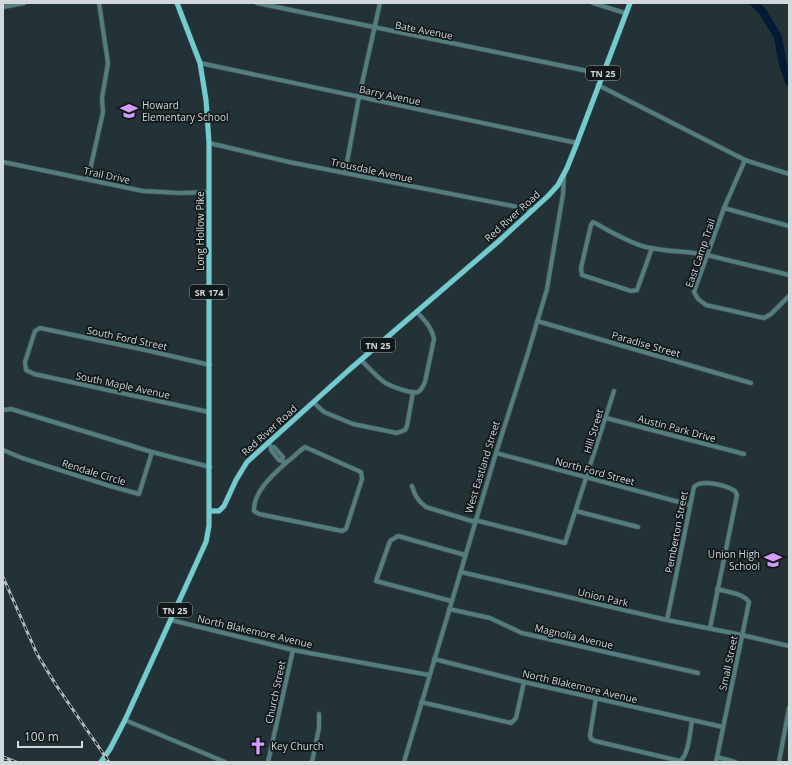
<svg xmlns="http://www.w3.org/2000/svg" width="792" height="765" viewBox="0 0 792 765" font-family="'Open Sans',sans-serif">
<rect width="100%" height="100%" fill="#233236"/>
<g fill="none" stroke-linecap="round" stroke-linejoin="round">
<path stroke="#041a35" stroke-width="8" d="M754 3 763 12 778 37 783 65 789 82"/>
<g stroke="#3f4d50" stroke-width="5.5">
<g id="minor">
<path d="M257 3 602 74"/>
<path d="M593 3 625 13"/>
<path d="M3 7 24 3"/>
<path d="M200 63 577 143"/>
<path d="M598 85 745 160 789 174"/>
<path d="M209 143 289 162 533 210"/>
<path d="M745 160 724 208 694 292 698 299 706 305 764 318 771 314 789 296"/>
<path d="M3 162 143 191 180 193 209 192"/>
<path d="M345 173 359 97 380 3"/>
<path d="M88 179 103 112 102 98 108 63 99 3"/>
<path d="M724 208 789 226"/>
<path d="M652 248 637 290 631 291 582 275 581 268 591 225 593 222C610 231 627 242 646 247 666 252 687 251 707 255L789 275"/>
<path d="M537 321 751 383"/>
<path d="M361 360C368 367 376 376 384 382 390 386 411 394 418 392 422 390 423 386 425 382L434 339C432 327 424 320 417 312"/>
<path d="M313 402 324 412 353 424 397 433 405 430 407 426 413 392"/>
<path d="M3 410 11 409 152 452 139 494 110 486 22 458 3 450"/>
<path d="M209 412 34 374 26 370 25 362 35 331 40 328 150 351 210 365"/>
<path d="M606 418 744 454"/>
<path d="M268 442 271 447H274L283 457 282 461 285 464"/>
<path d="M271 447V450L279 460 282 461"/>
<path d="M305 447 361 472 362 479 346 529 342 531 259 514 254 511C253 491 275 473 288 461 294 457 299 451 305 447Z"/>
<path d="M152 452 210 467"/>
<path d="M496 453 690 505"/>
<path d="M412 486C415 496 418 501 426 507L475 522"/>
<path d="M576 511 638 527"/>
<path d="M475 520 565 543 614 391"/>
<path d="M461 572 667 620 742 635 789 646"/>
<path d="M451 601 376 581 390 541 398 536 465 555"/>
<path d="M449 609 490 618 522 633 698 673"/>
<path d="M171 620 293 650 429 675"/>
<path d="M667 620 694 487C702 479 726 485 735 491L737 495 736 500 710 628"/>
<path d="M434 659 524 682 723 727"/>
<path d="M596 698 590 735 591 739 595 741 680 761C689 755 690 731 692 721"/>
<path d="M421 702 511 723 516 718 524 682"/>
<path d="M125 720 225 762"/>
<path d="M717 757 735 762"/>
<path d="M268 762 293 650"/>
<path d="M312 762 319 728V714"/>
<path d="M404 762 496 453 527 356 547 289 563 194 564 175"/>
<path d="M716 762 749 602C743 593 727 592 717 589"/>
<path d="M779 762 789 708"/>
</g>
</g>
<g stroke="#3f4d50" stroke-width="6">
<g id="major">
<path d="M210 511H219L224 506 236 480 247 462 349 370 500 240 548 196 558 185 567 168 577 143 630 3"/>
<path d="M101 762 110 749 125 720 206 542 209 526V143L206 100 200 63 177 3"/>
</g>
</g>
<use href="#minor" stroke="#547d7f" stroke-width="4"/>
<use href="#major" stroke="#71cbcf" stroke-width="5"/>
<g stroke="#b3bdc0" stroke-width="3">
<g id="rail">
<path d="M3 577 37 654 56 685 109 762"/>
<path d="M3 757 16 762"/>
</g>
</g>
<use href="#rail" stroke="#12181a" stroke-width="1.5" stroke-dasharray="4.5" stroke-linecap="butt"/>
</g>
<defs>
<g id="school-bare" transform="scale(1.38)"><path d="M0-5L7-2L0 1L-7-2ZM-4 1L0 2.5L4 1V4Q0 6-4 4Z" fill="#d39cfc" stroke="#12181a" stroke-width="2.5" paint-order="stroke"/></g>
<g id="church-bare" transform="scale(1.38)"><path d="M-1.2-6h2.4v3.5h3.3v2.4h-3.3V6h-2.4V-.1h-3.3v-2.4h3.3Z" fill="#d39cfc" stroke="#12181a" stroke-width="2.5" paint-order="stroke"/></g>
</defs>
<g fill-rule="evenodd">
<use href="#school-bare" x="129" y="111"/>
<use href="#school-bare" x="773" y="560"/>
<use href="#church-bare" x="258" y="746"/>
</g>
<g text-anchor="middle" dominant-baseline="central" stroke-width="3.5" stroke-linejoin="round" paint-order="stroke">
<g fill="#12181a" stroke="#969ea1" stroke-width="1">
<rect x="586" y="66" width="34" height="14" rx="3"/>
<rect x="190" y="285" width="38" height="14" rx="3"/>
<rect x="361" y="338" width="34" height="14" rx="3"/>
<rect x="158" y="603" width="34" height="14" rx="3"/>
</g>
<g font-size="9" font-weight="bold" fill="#cfd8db">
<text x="603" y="73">TN 25</text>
<text x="209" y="292">SR 174</text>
<text x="378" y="345">TN 25</text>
<text x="175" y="610">TN 25</text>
</g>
<g font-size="10" fill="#cfd8db" stroke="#12181a">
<text transform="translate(424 30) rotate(11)">Bate Avenue</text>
<text transform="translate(390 95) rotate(12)">Barry Avenue</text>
<text transform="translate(372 170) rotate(12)">Trousdale Avenue</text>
<text transform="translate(107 175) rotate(12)">Trail Drive</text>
<text transform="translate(512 216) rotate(-42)">Red River Road</text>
<text transform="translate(200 231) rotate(-90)">Long Hollow Pike</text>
<text transform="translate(700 253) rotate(-71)">East Camp Trail</text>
<text transform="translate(127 338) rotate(12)">South Ford Street</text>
<text transform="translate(646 344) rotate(16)">Paradise Street</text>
<text transform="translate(123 385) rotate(12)">South Maple Avenue</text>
<text transform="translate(677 428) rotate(15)">Austin Park Drive</text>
<text transform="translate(269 430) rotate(-42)">Red River Road</text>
<text transform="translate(593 431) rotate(-73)">Hill Street</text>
<text transform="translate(482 467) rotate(-73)">West Eastland Street</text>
<text transform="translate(595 471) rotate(15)">North Ford Street</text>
<text transform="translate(94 472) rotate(17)">Rendale Circle</text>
<text transform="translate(676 532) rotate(-79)">Pemberton Street</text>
<text transform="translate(603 597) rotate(13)">Union Park</text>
<text transform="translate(255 631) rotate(13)">North Blakemore Avenue</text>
<text transform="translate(574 636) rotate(13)">Magnolia Avenue</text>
<text transform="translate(728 663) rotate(-78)">Small Street</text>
<text transform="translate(580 686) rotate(13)">North Blakemore Avenue</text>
<text transform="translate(275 692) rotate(-78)">Church Street</text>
</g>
<g font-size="10" fill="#cfd8db" stroke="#12181a" text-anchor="start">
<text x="142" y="105">Howard<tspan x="142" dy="12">Elementary School</tspan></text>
<text x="760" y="554" text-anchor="end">Union High<tspan x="760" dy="12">School</tspan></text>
<text x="271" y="746">Key Church</text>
</g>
</g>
<rect width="792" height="765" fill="none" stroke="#cfd8db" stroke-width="8"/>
<path d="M18 741v6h64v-6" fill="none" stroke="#cfd8db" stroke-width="2"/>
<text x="24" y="741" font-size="12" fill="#cfd8db" stroke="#12181a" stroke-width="3" paint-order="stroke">100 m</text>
</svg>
